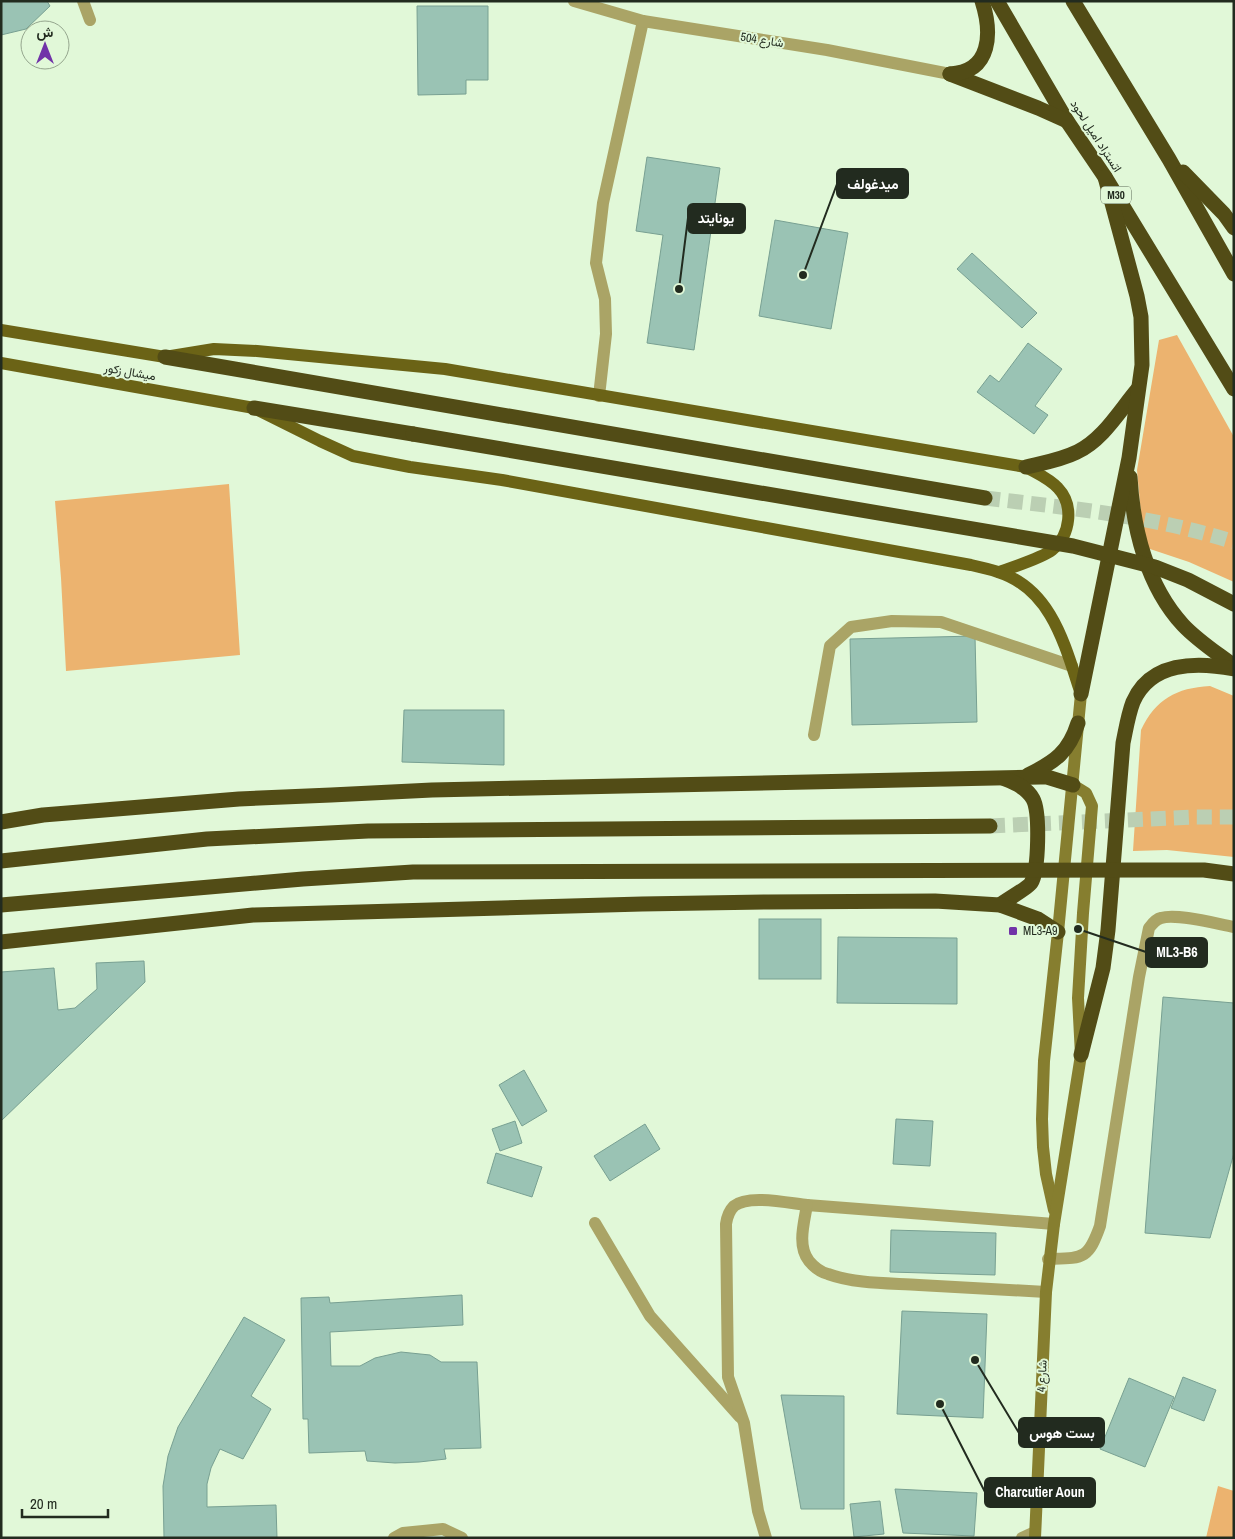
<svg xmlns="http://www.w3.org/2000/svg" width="1235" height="1539" viewBox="0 0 1235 1539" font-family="'Archivo Narrow',Vazirmatn,sans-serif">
<rect width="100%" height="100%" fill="#e1f8d8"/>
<g fill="#ecb36f">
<path d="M1177 335 1234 437V582L1189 562 1144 547 1137 470 1159 340Z"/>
<path d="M229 484 240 655 66 671 61 578 55 501Z"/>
<path d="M1210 686 1234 696V857L1167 850 1133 851 1141 730C1156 699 1176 688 1210 686Z"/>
<path d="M1218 1486 1234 1491V1538H1206Z"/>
</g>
<g fill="#9ac3b4" stroke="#78a092">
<path d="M1 1H47L50 6 26 29 1 35Z"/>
<path d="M417 6H488V80H466V94L418 95Z"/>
<path d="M647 157 720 168 694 350 647 343 663 235 636 231Z"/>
<path d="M775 220 848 233 831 329 759 316Z"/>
<path d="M972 253 1037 313 1022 328 957 269Z"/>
<path d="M1028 343 1062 369 1035 406 1048 415 1034 434 977 392 990 375 999 382Z"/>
<path d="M975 636 977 722 852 725 850 639Z"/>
<path d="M404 710H504V765L402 762Z"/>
<rect x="759" y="919" width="62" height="60"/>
<path d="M838 937 957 938V1004L837 1003Z"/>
<path d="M144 961 145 982 1 1121V972L54 968 58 1010 75 1008 97 989 96 963Z"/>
<path d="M1163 997 1234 1003V1153L1210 1238 1145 1233Z"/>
<path d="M524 1070 547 1111 522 1126 499 1085Z"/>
<path d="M896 1119 933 1121 930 1166 893 1164Z"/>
<path d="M515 1121 522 1143 500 1151 492 1129Z"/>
<path d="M645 1124 660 1149 610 1181 594 1156Z"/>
<path d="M496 1153 542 1167 532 1197 487 1183Z"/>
<path d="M891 1230 996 1233 995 1275 890 1272Z"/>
<path d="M462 1295 463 1325 330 1332 331 1366H360L375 1358 401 1352 430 1355 441 1362H477L481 1448 444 1449 446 1459 419 1462 395 1463 367 1461 365 1451 309 1453 308 1419H303L301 1298 329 1297 330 1303Z"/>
<path d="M902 1311 987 1314 983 1418 897 1414Z"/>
<path d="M244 1317 285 1340 251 1396 271 1409 243 1459 220 1449 211 1468 207 1484V1507L276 1505 277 1538H164L163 1486 168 1456 178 1427Z"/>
<path d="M1183 1377 1216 1390 1204 1421 1171 1408Z"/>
<path d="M1129 1378 1174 1397 1145 1467 1100 1449Z"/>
<path d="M781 1395 844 1396V1509H801Z"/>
<path d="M895 1489 977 1493 974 1536 903 1533Z"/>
<path d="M880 1501 884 1534 854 1537 850 1504Z"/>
</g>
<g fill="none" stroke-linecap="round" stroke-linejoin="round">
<g stroke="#bbcfb3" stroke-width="15" stroke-dasharray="15 8" stroke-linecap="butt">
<path d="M985 498C1070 508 1153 516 1234 542"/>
<path d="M990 826 1196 817H1234"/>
</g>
<g stroke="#aaa466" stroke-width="12">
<path d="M83 1 90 20"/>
<path d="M599 396 606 334 605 299 596 263 603 203 643 21"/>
<path d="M814 735 830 646 851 627 892 621 941 622 1072 666"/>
<path d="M595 1223 650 1316 740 1417"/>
<path d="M1048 1259C1083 1258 1088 1260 1100 1226L1139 977 1149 928C1152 924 1156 919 1161 918 1177 913 1217 924 1234 927"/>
<path d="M1046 1292C1003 1290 961 1287 919 1285 889 1283 856 1284 828 1274 820 1272 814 1267 809 1261 797 1246 804 1223 807 1205L1054 1224"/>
<path d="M394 1538 403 1533 443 1529 462 1538"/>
<path d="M766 1538 758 1511 744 1423 728 1377 726 1224C727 1217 729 1211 734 1206 748 1194 789 1203 807 1205"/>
</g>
<g stroke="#aaa466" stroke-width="12">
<path d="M574 1 643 21 827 50 950 74"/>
<path d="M1022 1538 1035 1532"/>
</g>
<g stroke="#867e2f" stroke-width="12">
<path d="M1054 1210 1046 1174 1043 1147 1042 1119 1044 1061 1058 932 1081 694"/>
<path d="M1035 1538 1046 1292 1054 1224 1081 1055 1078 998 1083 913 1092 806 1086 793 1073 785"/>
</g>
<g stroke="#6b6316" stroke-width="12">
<path d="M1 330 165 357 214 349 257 351 445 369 1026 467C1036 473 1049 478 1058 488 1074 505 1071 535 1052 550 1042 558 1013 567 999 572"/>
<path d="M1 363 254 408 320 441 353 456 410 467 502 480 971 565C980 567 989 569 998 572 1052 589 1065 646 1081 694"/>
</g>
<g stroke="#524c16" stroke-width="15">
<path d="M997 1 1067 121 1105 177 1234 389"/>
<path d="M1073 1 1169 159 1234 274"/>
<path d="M950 74 1038 108 1067 121"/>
<path d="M950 74C992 72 992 32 982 1"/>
<path d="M1183 172 1224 214 1234 228"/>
<path d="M165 357 985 498"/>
<path d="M254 408 413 434"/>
<path d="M1026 467C1043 463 1061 460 1077 452 1103 440 1120 410 1138 389"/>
<path d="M1130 477C1133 529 1147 586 1183 625 1198 641 1217 653 1234 666"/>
<path d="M1081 694 1129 458 1142 365 1141 317 1137 296 1105 177"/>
<path d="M1028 775C1055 762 1069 752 1078 723"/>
<path d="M1 822 43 815 239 799 331 795 432 790 1040 777H1047L1073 785"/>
<path d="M1 861 207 839 368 831 990 826"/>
<path d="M1000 905C1006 900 1028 888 1031 883 1039 870 1040 812 1033 799 1027 788 1016 783 1005 779"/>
<path d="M1 942 253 915 642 904 769 902 935 901 1000 905 1038 919 1058 932"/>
<path d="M1081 1055 1103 968 1108 930 1123 743C1126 729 1128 715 1133 702 1151 661 1197 662 1234 669"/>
</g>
<g stroke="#524c16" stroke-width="15">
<path d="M413 434 1073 546 1155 567 1188 580 1234 604"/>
<path d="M1 905 303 879 413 872 1148 870H1204L1234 874"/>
</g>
</g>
<rect fill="#7133a8" stroke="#e1f8d8" stroke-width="2" x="1008" y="926" width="10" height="10" rx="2.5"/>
<g text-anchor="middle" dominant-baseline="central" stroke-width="4" stroke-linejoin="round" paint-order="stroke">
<rect fill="#e1f8d8" stroke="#5b6856" stroke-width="1" x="1101" y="186.5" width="30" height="17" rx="4"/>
<g font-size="11" font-weight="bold" fill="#222b1f">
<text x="1116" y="195">M30</text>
</g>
<g font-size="12" fill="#222b1f" stroke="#e1f8d8">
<text transform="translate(762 40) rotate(9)">شارع 504</text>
<text transform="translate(1096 136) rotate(57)">اتستراد اميل لحود</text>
<text transform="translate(130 372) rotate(10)">ميشال زكور</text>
<text transform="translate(1042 1376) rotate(-87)">شارع 4</text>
</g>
<g font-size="12" fill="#222b1f" stroke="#e1f8d8" text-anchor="start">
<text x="1023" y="931">ML3-A9</text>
</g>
</g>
<path fill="none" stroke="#222b1f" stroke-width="2" d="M803 275L837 184M679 289L688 218M1078 929L1146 952M975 1360L1019 1433M940 1404L985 1492"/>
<g fill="#222b1f" stroke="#e1f8d8" stroke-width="2">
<circle cx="803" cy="275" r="5"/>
<circle cx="679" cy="289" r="5"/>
<circle cx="1078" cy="929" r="5"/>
<circle cx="975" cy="1360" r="5"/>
<circle cx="940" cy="1404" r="5"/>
</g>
<g fill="#222b1f" stroke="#222b1f" stroke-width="2">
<rect x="837" y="169" width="71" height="29" rx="5"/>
<rect x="688" y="204" width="57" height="29" rx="5"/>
<rect x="1146" y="938" width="61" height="29" rx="5"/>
<rect x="1019" y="1418" width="85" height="29" rx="5"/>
<rect x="985" y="1478" width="110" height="29" rx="5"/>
</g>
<g font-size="14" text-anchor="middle" font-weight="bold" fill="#fff">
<text x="873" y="189">ميدغولف</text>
<text x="716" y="223">يونايتد</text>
<text x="1177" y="957">ML3-B6</text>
<text x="1062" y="1438">بست هوس</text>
<text x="1040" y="1497">Charcutier Aoun</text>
</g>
<rect width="1235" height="1539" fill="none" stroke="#222b1f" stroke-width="5"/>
<g transform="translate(45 45)"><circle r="24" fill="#e1f8d8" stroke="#95a68e"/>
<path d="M0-4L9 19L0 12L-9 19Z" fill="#7133a8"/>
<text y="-8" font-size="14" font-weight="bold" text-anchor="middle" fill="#222b1f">ش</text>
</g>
<path d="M22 1509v8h86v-8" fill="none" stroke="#222b1f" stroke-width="2.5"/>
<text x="30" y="1509" font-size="15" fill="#222b1f" stroke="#e1f8d8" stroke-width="4" paint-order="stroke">20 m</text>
</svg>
